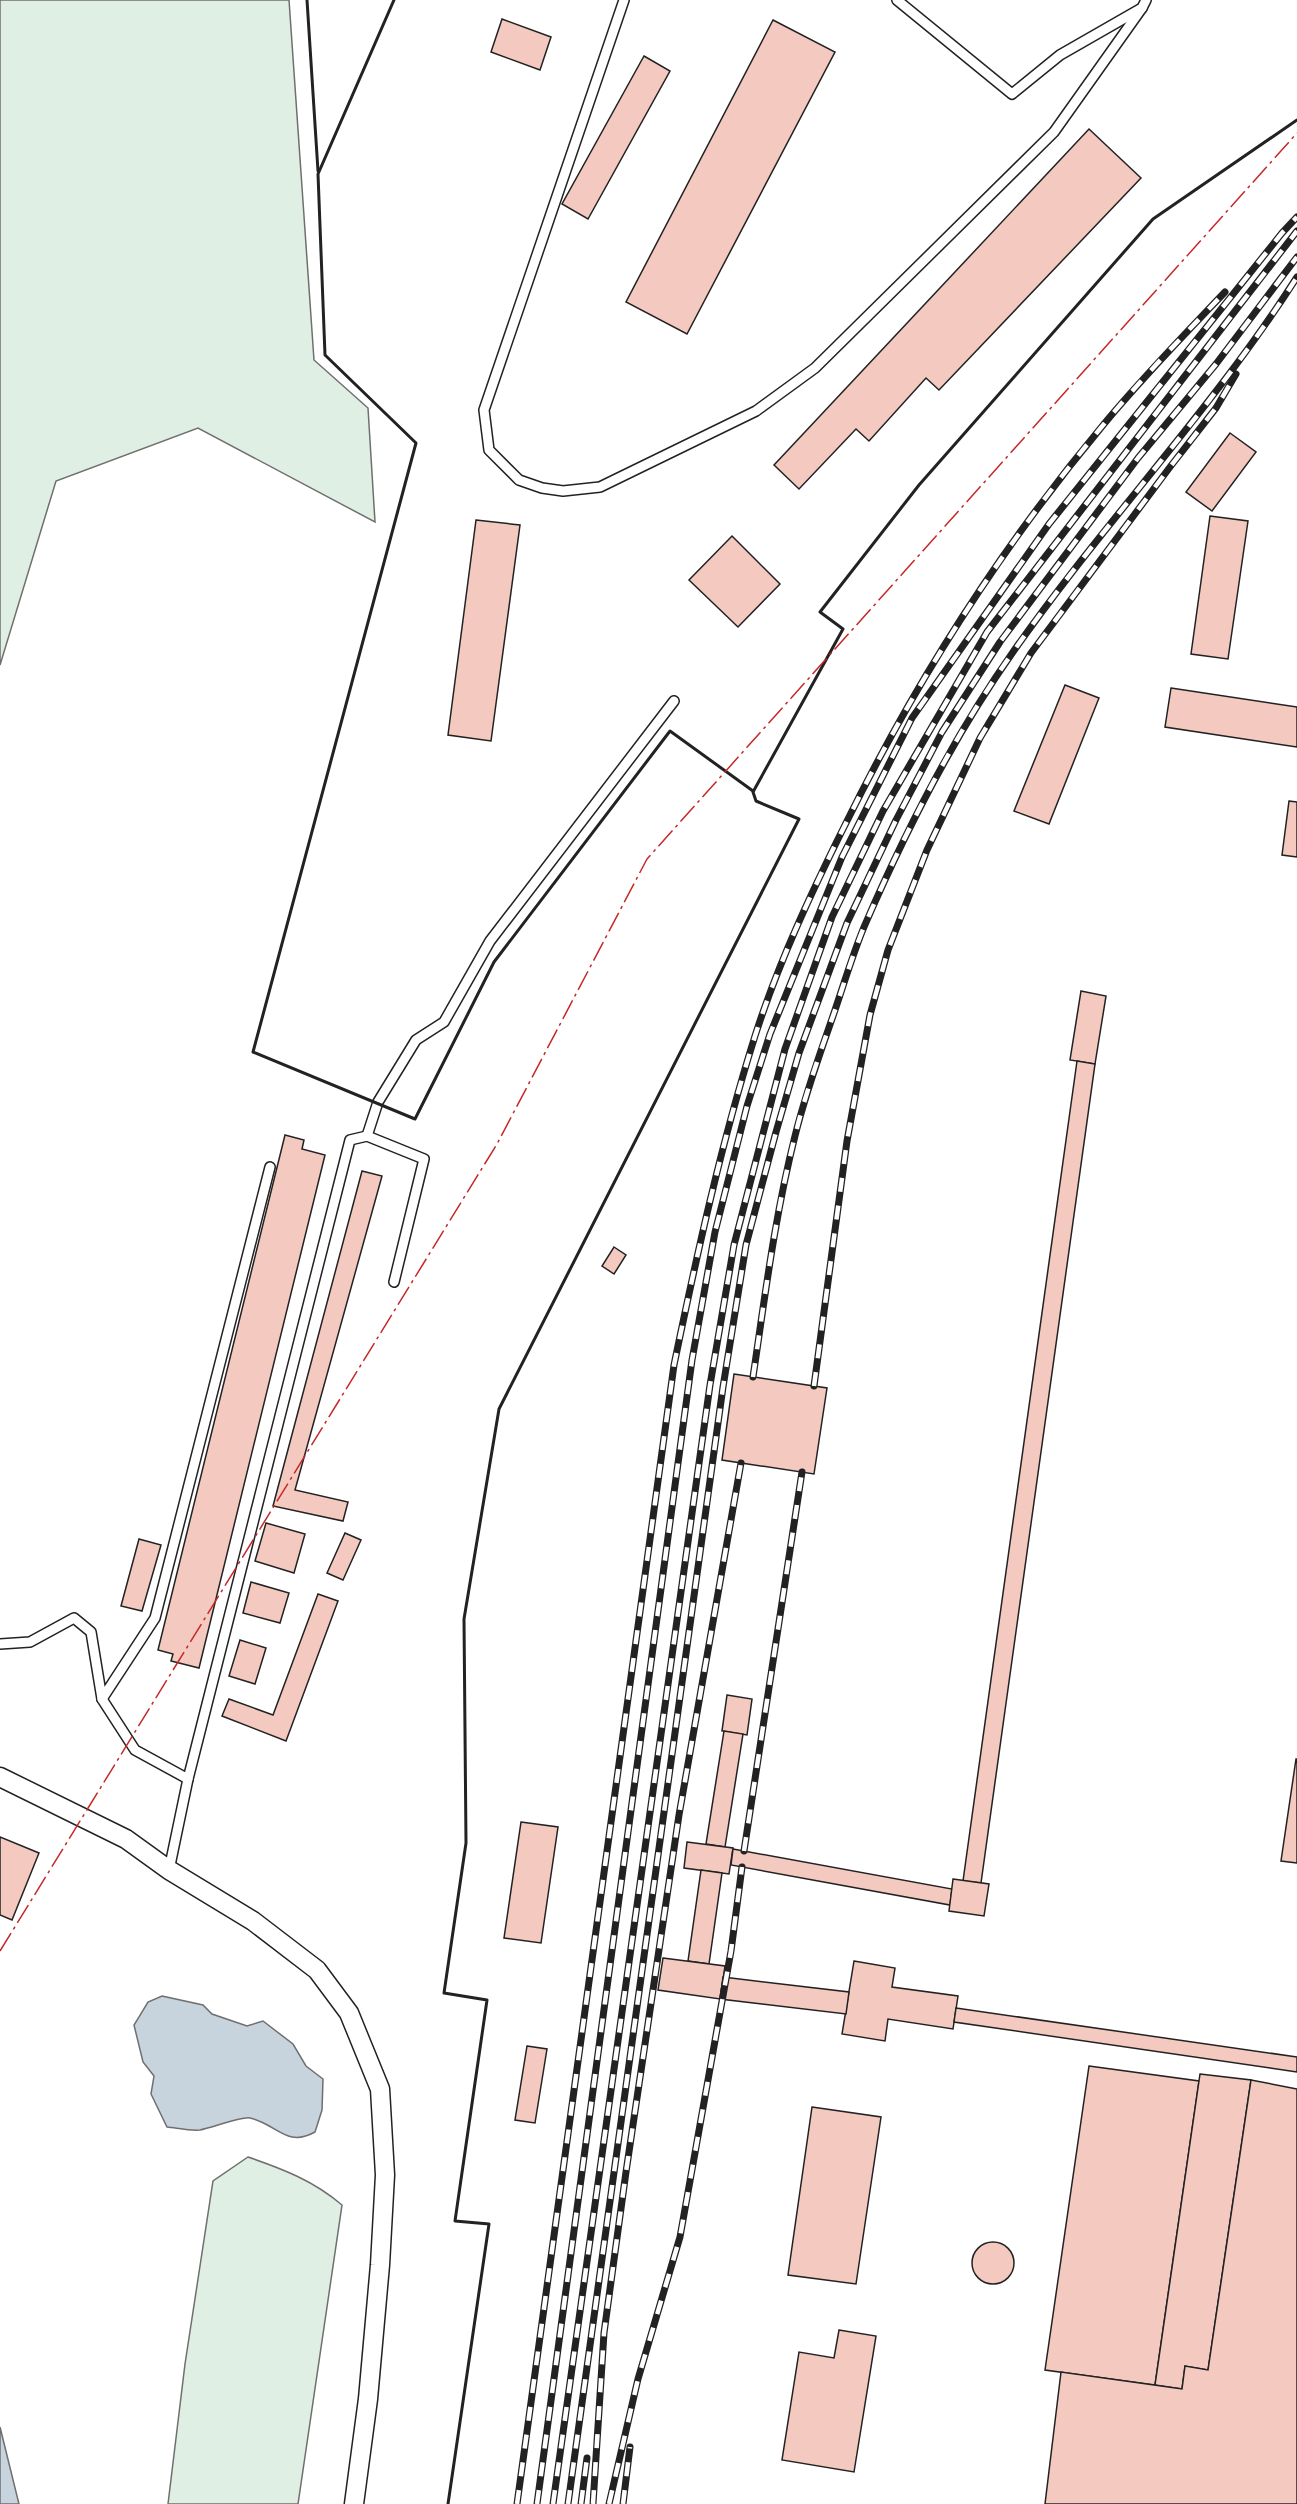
<svg xmlns="http://www.w3.org/2000/svg" width="1297" height="2504" viewBox="0 0 1297 2504" font-family="'Roboto Serif',serif">
<rect width="100%" height="100%" fill="#fff"/>
<g fill="#e0efe3" stroke="#6f6f6f" stroke-width="1.5">
<path d="M0 0H289L314 360 368 408 375 522 198 428 56 481 0 665Z"/>
<path d="M248 2157C283 2169 314 2181 342 2205L298 2504H168L185 2364 213 2181Z"/>
</g>
<g fill="#c7d3dd" stroke="#6f6f6f" stroke-width="1.5">
<path d="M162 1996 203 2005 212 2014 247 2026 263 2021 293 2044 306 2066 323 2079 322 2110 315 2132C286 2148 277 2124 250 2118 243 2116 211 2128 200 2130 190 2131 177 2128 167 2127L151 2094 154 2076 143 2062 134 2025 148 2002Z"/>
<path d="M0 2427 19 2504H0Z"/>
</g>
<g fill="#f3c9c0" stroke="#222" stroke-width="1.5">
<path d="M502 19 551 37 540 70 491 52Z"/>
<path d="M773 20 835 52 687 334 626 302Z"/>
<path d="M644 56 670 71 588 219 562 204Z"/>
<path d="M1089 129 1141 178 939 390 926 378 869 441 856 429 799 489 774 465Z"/>
<path d="M1230 433 1256 452 1212 511 1186 492Z"/>
<path d="M1210 516 1248 521 1228 659 1191 654Z"/>
<path d="M476 520 520 525 491 741 448 735Z"/>
<path d="M732 536 780 584 738 627 689 580Z"/>
<path d="M1065 685 1099 698 1049 824 1014 811Z"/>
<path d="M1171 688 1297 707V747L1165 727Z"/>
<path d="M1289 801 1297 802V857L1282 855Z"/>
<path d="M1081 991 1106 996 1095 1064 1070 1060Z"/>
<path d="M1077 1061 1095 1064 981 1883 963 1881Z"/>
<path d="M285 1135 304 1140 302 1149 325 1155 199 1668 171 1661 173 1654 158 1650Z"/>
<path d="M362 1171 382 1176 295 1490 348 1502 343 1521 273 1506Z"/>
<path d="M614 1247 626 1255 614 1274 602 1266Z"/>
<path d="M734 1374 827 1388 814 1474 722 1460Z"/>
<path d="M266 1523 305 1534 294 1573 255 1561Z"/>
<path d="M345 1533 361 1540 343 1580 327 1573Z"/>
<path d="M139 1539 161 1545 142 1611 121 1606Z"/>
<path d="M251 1582 289 1593 280 1623 243 1613Z"/>
<path d="M318 1594 338 1601 286 1741 222 1716 229 1699 273 1715Z"/>
<path d="M240 1640 266 1648 255 1684 229 1676Z"/>
<path d="M727 1695 752 1699 747 1735 722 1731Z"/>
<path d="M724 1731 743 1734 725 1847 706 1844Z"/>
<path d="M1296 1759H1297V1863L1281 1861Z"/>
<path d="M521 1822 558 1827 541 1943 504 1938Z"/>
<path d="M0 1837 39 1853 12 1920 0 1915Z"/>
<path d="M687 1842 733 1848 729 1874 684 1868Z"/>
<path d="M733 1849 952 1889 950 1905 731 1865Z"/>
<path d="M701 1870 722 1873 709 1964 688 1961Z"/>
<path d="M953 1879 989 1884 984 1916 949 1911Z"/>
<path d="M663 1958 725 1966 720 1999 658 1990Z"/>
<path d="M854 1961 895 1968 892 1987 958 1996 953 2029 888 2019 885 2041 842 2034Z"/>
<path d="M723 1977 849 1992 846 2014 720 1999Z"/>
<path d="M956 2008 1297 2057V2072L954 2022Z"/>
<path d="M527 2046 547 2049 535 2123 515 2120Z"/>
<path d="M1089 2066 1199 2081 1155 2385 1045 2370Z"/>
<path d="M1200 2074 1251 2080 1208 2370 1185 2366 1182 2389 1155 2385Z"/>
<path d="M1251 2080 1297 2089V2504H1045L1061 2372 1182 2389 1185 2366 1208 2370Z"/>
<path d="M812 2107 881 2117 856 2284 788 2275Z"/>
<circle cx="993" cy="2263" r="21"/>
<path d="M839 2330 876 2336 854 2472 782 2460 799 2352 834 2358Z"/>
</g>
<g fill="none" stroke-linecap="round" stroke-linejoin="round">
<g stroke="#222" stroke-width="12">
<g id="service">
<path d="M624 0 484 410 489 450 519 480 542 488 563 491 600 487 756 411 815 368 1054 132 1142 8"/>
<path d="M897 0 1012 94 1060 55 1142 8 1146 0"/>
<path d="M367 1136 378 1102 416 1040 444 1022 490 941 674 701"/>
<path d="M0 1644 30 1642 74 1618 91 1632 102 1699 155 1618 270 1167"/>
<path d="M102 1699 135 1750 188 1779 350 1140 367 1136 424 1159 394 1282"/>
<path d="M169 1870 188 1779"/>
</g>
</g>
<g stroke="#222" stroke-width="21">
<path id="minor" d="M0 1777 126 1839 169 1870 253 1921 317 1970 349 2013 380 2089 385 2175 380 2265 368 2399 354 2504"/>
</g>
<use href="#service" stroke="#fff" stroke-width="9"/>
<use href="#minor" stroke="#fff" stroke-width="18"/>
<g stroke="#222" stroke-width="7">
<g id="rail">
<path d="M753 1377C765 1296 775 1215 795 1136 805 1095 819 1056 833 1016 843 987 852 956 864 927 905 832 953 737 1013 652 1103 523 1213 409 1297 277"/>
<path d="M814 1386 847 1141 870 1015 888 950 927 850 980 738 1031 653 1170 467 1216 408 1236 374"/>
<path d="M744 1851 802 1472"/>
<path d="M517 2504 674 1365C697 1254 721 1144 755 1036 779 961 812 891 847 821 917 679 1003 545 1104 424 1142 378 1184 335 1225 292"/>
<path d="M537 2504 692 1360 715 1232 747 1106 770 1034 842 857 912 718 1049 524 1282 233 1297 217"/>
<path d="M553 2504 710 1385 734 1245 785 1049 832 917 883 811 987 632 1297 231"/>
<path d="M568 2504 723 1387 746 1245 776 1132 799 1053 847 923 896 820 942 732 1000 642 1138 458 1216 364 1297 257"/>
<path d="M581 2504 587 2458"/>
<path d="M593 2504 604 2333 626 2172 679 1815 741 1463"/>
<path d="M609 2504 638 2379 680 2237 731 1951 742 1867"/>
<path d="M623 2504 630 2447"/>
</g>
</g>
<use href="#rail" stroke="#fff" stroke-width="4.5" stroke-dasharray="14" stroke-linecap="butt"/>
<g stroke="#222" stroke-width="3">
<path d="M307 0 318 171"/>
<path d="M394 0 318 174 325 355 416 443 253 1052 415 1119 494 962 670 731 753 791"/>
<path d="M448 2504 489 2224 455 2221 487 2000 444 1993 466 1843 464 1619 499 1409 799 819 756 801 753 792 843 629 820 612 919 485 1153 219 1297 120"/>
</g>
<path stroke="#c62828" stroke-width="1.5" stroke-dasharray="21 4.5 3 4.5" stroke-linecap="butt" d="M0 1951 497 1144 647 859 1297 133"/>
</g>
</svg>
